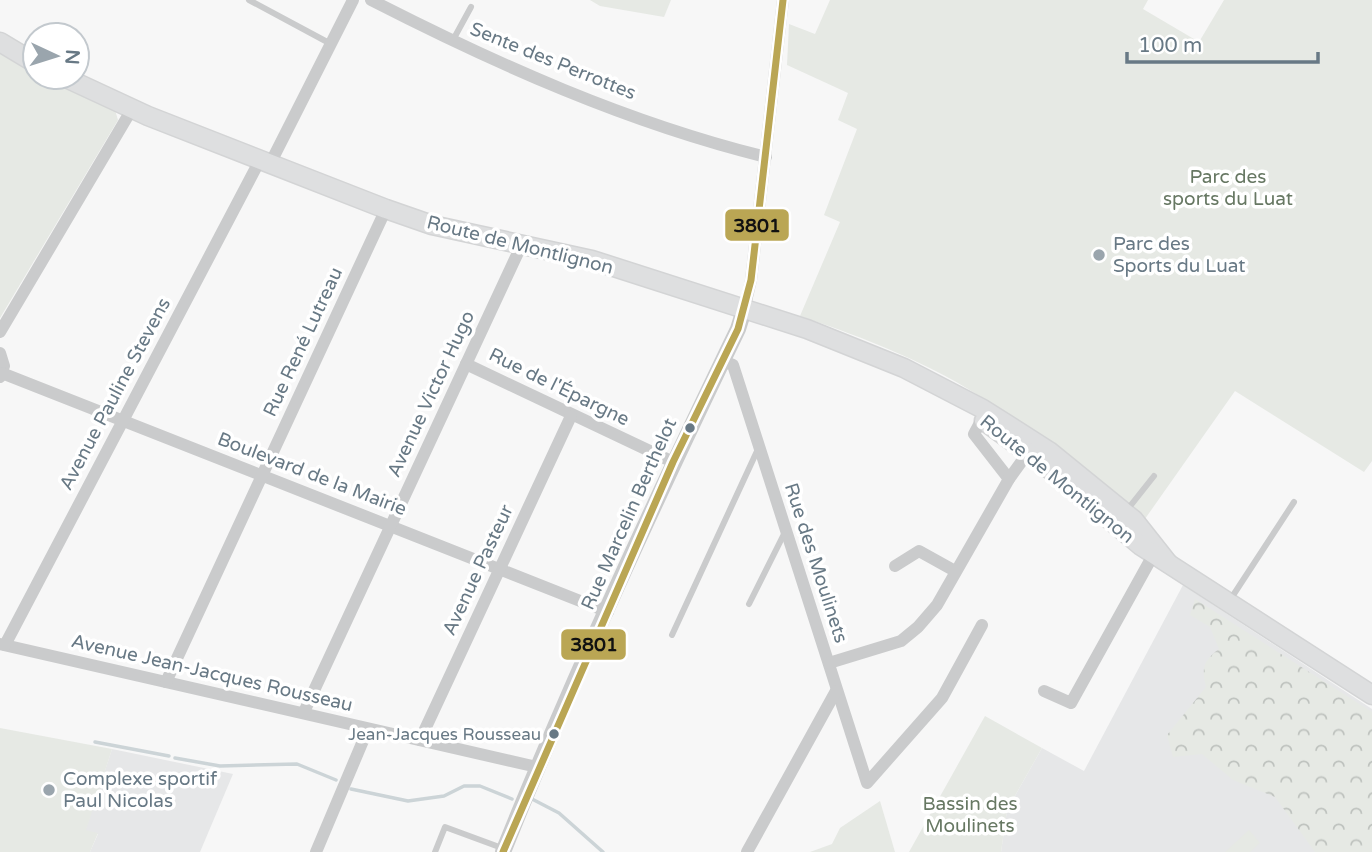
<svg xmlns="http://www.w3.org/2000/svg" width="1372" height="852" viewBox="0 0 1372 852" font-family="'Varela Round',sans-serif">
<defs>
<pattern id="forest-crowns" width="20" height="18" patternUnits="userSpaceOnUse" patternTransform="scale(1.75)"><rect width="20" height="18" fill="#e6e9e4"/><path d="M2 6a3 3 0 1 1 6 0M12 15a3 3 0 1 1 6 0" fill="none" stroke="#bec2be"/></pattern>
</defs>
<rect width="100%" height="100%" fill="#f7f7f7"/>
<g fill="#e6e7e8">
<path d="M1183 585 1372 709V852H1001L1007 810 1042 748 1084 771Z"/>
<path d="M112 749 233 774 200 852H90L98 834 85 831Z"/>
</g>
<path fill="url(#forest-crowns)" d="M1195 599 1372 712V852H1315L1275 797 1233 780 1202 754 1173 757 1167 735 1206 687C1201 668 1204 660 1219 649L1210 627 1190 615Z"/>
<g fill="#e6e9e4">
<path d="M590 0H671L664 17 600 6Z"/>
<path d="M830 0H1148L1143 9 1199 42 1224 0H1372V461L1364 472 1235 391 1140 526C1091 485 1043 440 990 403 933 364 865 338 800 316L840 222 824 215 857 129 838 120 848 93 787 65 789 24 815 34Z"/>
<path d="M0 53 35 72V77H44L115 110 118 120 0 318Z"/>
<path d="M985 716 1042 748 1007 810 1001 852H909Z"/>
<path d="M0 728 112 749 86 830 98 833 90 852H0Z"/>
<path d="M880 801 895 852H810L832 844 840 828Z"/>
<path d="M1249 830 1260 843 1250 852H1225Z"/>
</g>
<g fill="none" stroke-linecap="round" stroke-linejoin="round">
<g stroke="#ccd4d7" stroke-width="3.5">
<path d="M95 742 169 756"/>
<path d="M175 758 220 766 297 764 336 780"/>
<path d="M351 789 408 801 444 796 464 786H480L512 799"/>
<path d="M532 799 559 813 603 852"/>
</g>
<g stroke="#d3d4d5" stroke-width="21">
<g id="secondary">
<path d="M0 42 35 63"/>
<path d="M64 77 148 116 386 209 432 225 592 260 807 329 904 368 983 409 1049 451 1134 520 1168 563"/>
<path d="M984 421 1041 462 1141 546 1372 695"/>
</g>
</g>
<g stroke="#cacbcc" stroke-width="6">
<path d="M249 0 331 44"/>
<path d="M453 40 471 7"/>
<path d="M1127 510 1154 476"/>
<path d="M1230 600 1294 502"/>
<path d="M749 604 785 532"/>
<path d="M672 635 758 449"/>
<path d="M435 852 445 827 502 848"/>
</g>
<g stroke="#cacbcc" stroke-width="12">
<path d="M371 0C496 64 628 123 766 157"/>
<path d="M270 164 353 0"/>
<path d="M744 310 751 280 783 0"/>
<path d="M0 332 132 109"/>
<path d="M0 353 4 366 0 377"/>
<path d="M722 361 733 365 867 783 942 698 982 625"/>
<path d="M466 364 673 462"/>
<path d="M2 373 608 612"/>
<path d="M982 419 974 434 1009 479"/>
<path d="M895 566 919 551 955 571"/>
<path d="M0 644 537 767"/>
<path d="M5 645 260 160"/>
<path d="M829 663 901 641 918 627 937 605 1009 479 1032 447"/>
<path d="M166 682 386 209"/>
<path d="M1044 691 1071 703 1157 548"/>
<path d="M304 712 522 244"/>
<path d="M420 740 571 416"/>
<path d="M316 852 368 729"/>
<path d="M747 852 836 691"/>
</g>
<path stroke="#cacbcc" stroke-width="16" d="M503 852C574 675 655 501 738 329L744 310"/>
<use href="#secondary" stroke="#dedfe0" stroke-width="18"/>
<g stroke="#fff" stroke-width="12">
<path id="bus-1" d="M503 852 673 462 738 329 751 280 783 0"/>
</g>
<use href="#bus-1" stroke="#baa654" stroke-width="7"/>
</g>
<g fill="#9aa5ad" stroke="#fff" stroke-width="2.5">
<circle cx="1099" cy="255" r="7"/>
<circle cx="49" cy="790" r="7"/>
</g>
<g fill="#687985" stroke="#fff" stroke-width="2.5">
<circle cx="690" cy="428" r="6"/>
<circle cx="554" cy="734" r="6"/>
</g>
<g text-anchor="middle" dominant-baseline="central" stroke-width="7" stroke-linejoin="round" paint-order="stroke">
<g font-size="17" fill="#687985" stroke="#fff" text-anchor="end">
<text x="541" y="734">Jean-Jacques Rousseau</text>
</g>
<g font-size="19" fill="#687985" stroke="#fff">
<text transform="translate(553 61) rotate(22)">Sente des Perrottes</text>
<text transform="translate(520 245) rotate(14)">Route de Montlignon</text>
<text transform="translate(303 342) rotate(-65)">Rue René Lutreau</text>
<text transform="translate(559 387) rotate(26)">Rue de l'Épargne</text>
<text transform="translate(115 394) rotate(-62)">Avenue Pauline Stevens</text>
<text transform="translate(431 394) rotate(-65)">Avenue Victor Hugo</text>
<text transform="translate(312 474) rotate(21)">Boulevard de la Mairie</text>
<text transform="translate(1057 479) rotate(39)">Route de Montlignon</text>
<text transform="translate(629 514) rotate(-66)">Rue Marcelin Berthelot</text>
<text transform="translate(816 563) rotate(72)">Rue des Moulinets</text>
<text transform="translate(478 570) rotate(-65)">Avenue Pasteur</text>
<text transform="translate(212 673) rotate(13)">Avenue Jean-Jacques Rousseau</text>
</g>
<g font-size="19" fill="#677863" stroke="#fff">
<text x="1228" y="177">Parc des<tspan x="1228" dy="22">sports du Luat</tspan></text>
<text x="970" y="804">Bassin des<tspan x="970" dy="22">Moulinets</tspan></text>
</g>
<g font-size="19" fill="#687985" stroke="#fff" text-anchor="start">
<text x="1113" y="244">Parc des<tspan x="1113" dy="22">Sports du Luat</tspan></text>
<text x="63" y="779">Complexe sportif<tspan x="63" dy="22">Paul Nicolas</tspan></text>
</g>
</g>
<g stroke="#fff" stroke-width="2.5">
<rect x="724" y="208" width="66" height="34" rx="7" fill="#baa654"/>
<rect x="560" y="628" width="67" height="33" rx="7" fill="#baa654"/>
</g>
<g font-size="19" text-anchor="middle" font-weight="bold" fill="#111">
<text x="757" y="232">3801</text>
<text x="594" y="651">3801</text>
</g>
<g transform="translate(56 56) rotate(94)"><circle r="33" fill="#ffffff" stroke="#c3c9ce" stroke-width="2"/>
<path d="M0-5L12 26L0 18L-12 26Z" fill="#9aa5ad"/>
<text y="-10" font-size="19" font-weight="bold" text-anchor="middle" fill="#687985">N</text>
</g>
<path d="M1127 52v10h191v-10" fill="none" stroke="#687985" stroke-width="3.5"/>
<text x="1138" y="52" font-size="21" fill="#687985" stroke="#ffffff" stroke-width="5" paint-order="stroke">100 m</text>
</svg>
